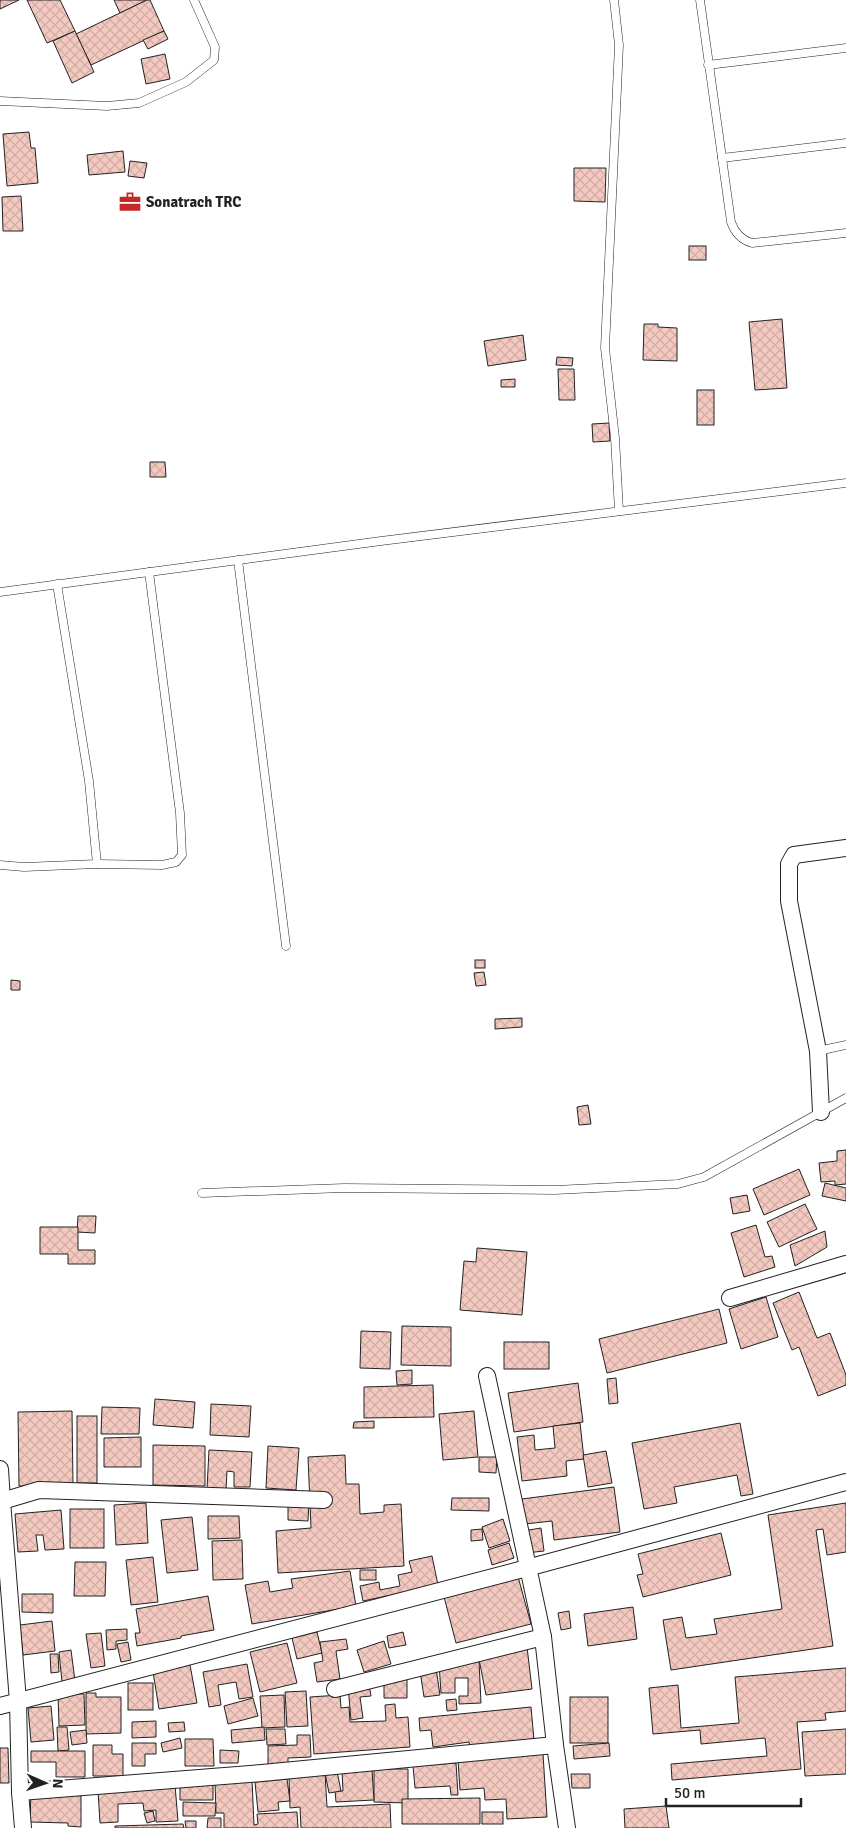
<svg xmlns="http://www.w3.org/2000/svg" width="846" height="1828" viewBox="0 0 846 1828" font-family="Signika,sans-serif">
<defs>
<pattern id="building-cross-hatch" width="8" height="8" patternUnits="userSpaceOnUse" patternTransform="scale(1.25)"><rect width="8" height="8" fill="#f3c9c0"/><path d="M0 0l8 8M0 8l8-8" fill="none" stroke="#d0aca5"/></pattern>
</defs>
<rect width="100%" height="100%" fill="#fff"/>
<g fill="url(#building-cross-hatch)" stroke="#222">
<path d="M0 0H19L0 9Z"/>
<path d="M27 0H60L75 31 47 43Z"/>
<path d="M114 0H147L120 13Z"/>
<path d="M147 0H150L164 31 91 65 76 34Z"/>
<path d="M75 31 94 72 72 83 53 41Z"/>
<path d="M164 31 168 39 148 49 143 40Z"/>
<path d="M165 54 170 79 146 84 141 59Z"/>
<path d="M29 132 31 148H35L38 183 7 186 3 134Z"/>
<path d="M123 151 125 172 89 175 87 155Z"/>
<path d="M130 161 147 163 144 178 128 176Z"/>
<path d="M574 168H606L605 202 574 201Z"/>
<path d="M21 196 23 231H3L2 197Z"/>
<rect x="689" y="246" width="17" height="14"/>
<path d="M782 319 787 388 755 390 749 322Z"/>
<path d="M644 324H658V327L677 328V361L643 360Z"/>
<path d="M523 335 526 360 488 366 484 341Z"/>
<path d="M557 357 573 358 572 366 556 365Z"/>
<path d="M558 369H574L575 400H559Z"/>
<path d="M515 379V387H501V380Z"/>
<rect x="697" y="390" width="17" height="35"/>
<path d="M609 423 610 441 593 442 592 424Z"/>
<path d="M150 462H165L166 477H150Z"/>
<rect x="475" y="960" width="10" height="8"/>
<path d="M484 972 486 985 476 986 474 973Z"/>
<path d="M11 980 20 981V990H11Z"/>
<path d="M522 1018V1027L495 1029V1019Z"/>
<path d="M588 1105 591 1124 579 1125 577 1107Z"/>
<path d="M846 1150V1184L835 1185V1181L821 1182 819 1163 837 1161V1151Z"/>
<path d="M799 1169 810 1195 764 1215 753 1189Z"/>
<path d="M825 1183 846 1188V1201L822 1196Z"/>
<path d="M747 1195 750 1211 733 1214 730 1198Z"/>
<path d="M805 1204 817 1229 779 1247 767 1222Z"/>
<path d="M78 1216H96L95 1233 77 1232Z"/>
<path d="M756 1225 765 1257 772 1256 775 1267 744 1277 731 1233Z"/>
<path d="M40 1227H78V1250H95V1264H68V1254H40Z"/>
<path d="M825 1231 827 1247 795 1266 790 1245Z"/>
<path d="M477 1248 527 1252 522 1315 460 1310 464 1261 476 1262Z"/>
<path d="M799 1292 817 1338 830 1333 846 1375V1385L818 1396 799 1347 792 1350 773 1303Z"/>
<path d="M766 1297 778 1337 741 1349 729 1309Z"/>
<path d="M719 1309 727 1343 607 1373 599 1339Z"/>
<path d="M402 1326 451 1327V1366L401 1365Z"/>
<path d="M361 1331 391 1332 390 1369 360 1368Z"/>
<rect x="504" y="1342" width="45" height="27"/>
<path d="M412 1370V1384L397 1385 396 1371Z"/>
<path d="M616 1378 618 1403 609 1404 607 1379Z"/>
<path d="M578 1383 583 1422 514 1432 508 1393Z"/>
<path d="M433 1385 434 1417 364 1418V1387Z"/>
<path d="M155 1399 195 1402 193 1428 153 1425Z"/>
<path d="M211 1404 251 1406 249 1437 210 1435Z"/>
<path d="M102 1407 140 1408 139 1434H101Z"/>
<path d="M72 1411 73 1485 19 1486 18 1412Z"/>
<path d="M474 1411 478 1457 443 1460 439 1414Z"/>
<rect x="77" y="1416" width="20" height="67"/>
<path d="M374 1421V1428H353L354 1422Z"/>
<path d="M580 1423 584 1459 566 1461 567 1476 522 1481 517 1437 534 1435 535 1450 555 1448 553 1426Z"/>
<path d="M740 1423 753 1494 741 1496 737 1475 674 1487 677 1503 644 1509 632 1443Z"/>
<path d="M141 1437V1467H104V1438Z"/>
<path d="M153 1445 205 1446V1486L153 1485Z"/>
<path d="M268 1446 299 1448 296 1490 266 1488Z"/>
<path d="M209 1450 252 1452 250 1487H234V1472L227 1471 226 1490 207 1489Z"/>
<path d="M606 1451 612 1483 588 1487 583 1455Z"/>
<path d="M345 1455 346 1484H359L360 1514 384 1512V1505L401 1504 404 1566 278 1573 276 1531 311 1528 308 1457Z"/>
<path d="M479 1457H497L496 1473 479 1472Z"/>
<path d="M614 1487 620 1532 554 1540 552 1521 525 1524 522 1499Z"/>
<path d="M452 1498H489V1511L451 1510Z"/>
<path d="M288 1501H309L308 1521 288 1520Z"/>
<path d="M146 1503 148 1543 116 1545 114 1505Z"/>
<path d="M846 1503V1552L827 1555 823 1529 816 1530 833 1646 671 1670 663 1620 682 1617 686 1638 717 1634 714 1619 782 1609 768 1515Z"/>
<rect x="70" y="1509" width="34" height="39"/>
<path d="M61 1510 64 1549 45 1550 43 1535H36L38 1551 18 1552 15 1514Z"/>
<path d="M208 1516H239L240 1538 208 1539Z"/>
<path d="M192 1517 198 1570 167 1573 161 1520Z"/>
<path d="M503 1519 510 1541 489 1548 482 1527Z"/>
<path d="M541 1528 544 1551 526 1553 523 1531Z"/>
<path d="M482 1529 483 1540 471 1541V1530Z"/>
<path d="M721 1533 731 1575 643 1597 637 1575 643 1574 638 1554Z"/>
<path d="M242 1540 243 1579 213 1580 212 1541Z"/>
<path d="M509 1543 514 1558 492 1565 488 1550Z"/>
<path d="M432 1556 438 1585 363 1601 360 1586 379 1582 380 1590 400 1586 398 1575 412 1572 409 1561Z"/>
<path d="M153 1557 158 1602 131 1605 126 1560Z"/>
<path d="M75 1562H106L105 1596H74Z"/>
<rect x="360" y="1570" width="16" height="10"/>
<path d="M350 1571 356 1606 252 1624 245 1585 268 1581 270 1592 293 1588 291 1579Z"/>
<path d="M517 1573 531 1624 456 1643 443 1593Z"/>
<path d="M22 1594H53V1613L22 1612Z"/>
<path d="M208 1596 214 1630 181 1636V1638L137 1646 135 1633H140L136 1609Z"/>
<path d="M633 1607 637 1639 588 1646 584 1614Z"/>
<path d="M569 1611 571 1628 561 1630 558 1613Z"/>
<path d="M52 1621 55 1651 23 1655 20 1625Z"/>
<path d="M127 1629V1640L116 1641V1649L107 1650 106 1630Z"/>
<path d="M317 1632 322 1653 297 1659 292 1638Z"/>
<path d="M403 1632 406 1645 389 1648 387 1636Z"/>
<path d="M101 1633 105 1666 91 1668 86 1634Z"/>
<path d="M346 1639 348 1649 336 1651 340 1679 317 1682 314 1663 323 1661 320 1642Z"/>
<path d="M384 1641 391 1664 364 1672 357 1650Z"/>
<path d="M128 1642 131 1660 121 1662 117 1644Z"/>
<path d="M287 1643 297 1683 260 1692 250 1652Z"/>
<path d="M527 1647 532 1689 486 1695 478 1654Z"/>
<path d="M71 1650 75 1681 62 1682 59 1652Z"/>
<path d="M50 1654H58L59 1672 51 1673Z"/>
<path d="M479 1661 481 1703 459 1704V1696H468V1678H455V1693H441L439 1663Z"/>
<path d="M247 1664 253 1697 239 1699 236 1682 218 1685 221 1705 209 1707 203 1672Z"/>
<path d="M190 1665 197 1703 159 1709 153 1672Z"/>
<path d="M436 1668 440 1695 424 1697 420 1671Z"/>
<path d="M846 1668V1711L825 1713 826 1720 797 1722 801 1769 672 1780 671 1764 767 1756 765 1738 701 1744 700 1730 653 1734 649 1688 678 1685 681 1728 739 1723 735 1677Z"/>
<path d="M407 1674V1698H384V1675Z"/>
<rect x="128" y="1683" width="25" height="27"/>
<path d="M369 1684 371 1696 360 1697 363 1718 351 1720 348 1686Z"/>
<path d="M306 1691 308 1726 287 1727 285 1692Z"/>
<path d="M86 1693H96V1697H121V1733L86 1734Z"/>
<path d="M58 1694H84L85 1725 59 1726Z"/>
<path d="M284 1695 285 1727 262 1728 260 1696Z"/>
<path d="M340 1695 341 1708 349 1707 350 1722 386 1721 385 1705 395 1704 396 1718 408 1717 410 1747 314 1754 310 1697Z"/>
<rect x="570" y="1697" width="38" height="46"/>
<path d="M253 1698 258 1716 228 1724 224 1706Z"/>
<path d="M456 1699 457 1710 447 1711 446 1700Z"/>
<path d="M51 1706 54 1740 31 1742 28 1708Z"/>
<path d="M531 1707 534 1740 470 1747 469 1742 433 1747 431 1730 420 1731 419 1718Z"/>
<path d="M156 1721V1737L132 1738V1722Z"/>
<path d="M184 1722 185 1731 169 1732 168 1723Z"/>
<path d="M57 1727H67L69 1750 58 1751Z"/>
<path d="M264 1727 265 1740 232 1743 231 1730Z"/>
<path d="M266 1729H285L286 1744 267 1745Z"/>
<path d="M846 1729V1774L805 1776 802 1732Z"/>
<path d="M86 1730 87 1743 72 1745 70 1732Z"/>
<path d="M297 1735H310L311 1757 288 1758V1766H268V1746L297 1745Z"/>
<path d="M180 1738 182 1748 163 1752 161 1743Z"/>
<path d="M185 1739H213L214 1766H185Z"/>
<path d="M132 1743H156V1754H145V1766H132Z"/>
<path d="M609 1743 610 1756 574 1759 573 1746Z"/>
<path d="M93 1745H112V1754H123V1776H93Z"/>
<path d="M0 1748H8L9 1783H0Z"/>
<path d="M220 1750 239 1751 238 1763H220Z"/>
<path d="M31 1751H85V1777H56V1762H31Z"/>
<path d="M543 1754 547 1817 507 1819 506 1799 485 1800 484 1788 460 1790 458 1760Z"/>
<path d="M456 1763 458 1795H451L450 1786 415 1788 413 1766Z"/>
<path d="M374 1769H408V1803L374 1802Z"/>
<path d="M372 1770 374 1800 336 1802 335 1791H343L342 1771Z"/>
<path d="M337 1771 341 1791 329 1793 325 1773Z"/>
<path d="M325 1773 327 1807 390 1804 391 1828H301L300 1807 290 1808 289 1775Z"/>
<path d="M571 1774H590V1788H572Z"/>
<path d="M287 1779 290 1801 278 1802 279 1810 258 1812 255 1782Z"/>
<path d="M252 1780 254 1825 258 1824 257 1814 297 1812 298 1828H224V1813H216L215 1782Z"/>
<path d="M180 1782 213 1783V1800H180Z"/>
<path d="M175 1785 178 1821 156 1822V1810L144 1811 143 1803 118 1804V1822L100 1823 98 1791Z"/>
<path d="M31 1791 81 1796V1827L68 1826V1823L30 1822Z"/>
<path d="M480 1798V1824H402V1799Z"/>
<path d="M183 1802 216 1803 215 1816H183Z"/>
<path d="M666 1806 669 1828H625L624 1809Z"/>
<path d="M153 1811 155 1821 147 1823 144 1813Z"/>
<rect x="482" y="1812" width="21" height="12"/>
<path d="M208 1818H221V1828H207Z"/>
<path d="M185 1821H196V1828H186Z"/>
<path d="M183 1824 184 1828H115V1826Z"/>
</g>
<g fill="none" stroke-linecap="round" stroke-linejoin="round">
<g stroke="#222" stroke-width="9">
<g id="lane">
<path d="M614 0 619 45 605 348 615 438 619 511"/>
<path d="M700 0 731 222C735 233 741 240 752 243L846 233"/>
<path d="M708 65 846 48"/>
<path d="M0 101 107 106 139 103 186 82 214 60 215 47 194 0"/>
<path d="M722 158 846 143"/>
<path d="M238 560 286 946"/>
<path d="M57 584 89 781 97 864"/>
<path d="M0 592 381 541 846 483"/>
<path d="M0 865 24 867 97 864 162 865 176 862 182 855 180 813 149 572"/>
<path d="M818 1051 846 1045"/>
<path d="M202 1193 344 1188 555 1190 678 1184 704 1177 846 1098"/>
</g>
</g>
<g stroke="#222" stroke-width="18">
<g id="street">
<path d="M821 1112 818 1051 789 901V864L794 855 846 848"/>
<path d="M730 1298 846 1264"/>
<path d="M487 1376 543 1637 555 1745 567 1828"/>
<path d="M0 1469 2 1501 39 1490 324 1500"/>
<path d="M0 1501H2L18 1701 20 1792 23 1828"/>
<path d="M335 1689 543 1637"/>
<path d="M0 1706 527 1568 846 1482"/>
<path d="M20 1792 262 1773 555 1745"/>
</g>
</g>
<use href="#lane" stroke="#fff" stroke-width="8"/>
<use href="#street" stroke="#fff" stroke-width="16"/>
</g>
<defs>
<g id="office-bare" transform="scale(1.725)"><path d="M-6-3h4V-5.5h4V-3h4V5H-6ZM-1-4.5V-3h2v-1.5ZM-6 0V1H6V0Z" fill="#c62828" stroke="#fff" stroke-width="2.5" paint-order="stroke"/></g>
</defs>
<g fill-rule="evenodd">
<use href="#office-bare" x="130" y="202"/>
</g>
<g text-anchor="middle" dominant-baseline="central" stroke-width="4" stroke-linejoin="round" paint-order="stroke">
<g font-size="15" font-weight="bold" fill="#222" stroke="#fff" text-anchor="start">
<text x="146" y="202">Sonatrach TRC</text>
</g>
</g>
<g transform="translate(45 1783) rotate(92)" stroke="#ffffff" stroke-width="4" paint-order="stroke">
<path d="M0-4L9 19L0 12L-9 19Z" fill="#222222"/>
<text y="-8" font-size="14" font-weight="bold" text-anchor="middle" fill="#222222">N</text>
</g>
<path d="M666 1798v8h135v-8" fill="none" stroke="#222222" stroke-width="2.5"/>
<text x="674" y="1798" font-size="15" fill="#222222" stroke="#ffffff" stroke-width="4" paint-order="stroke">50 m</text>
</svg>
